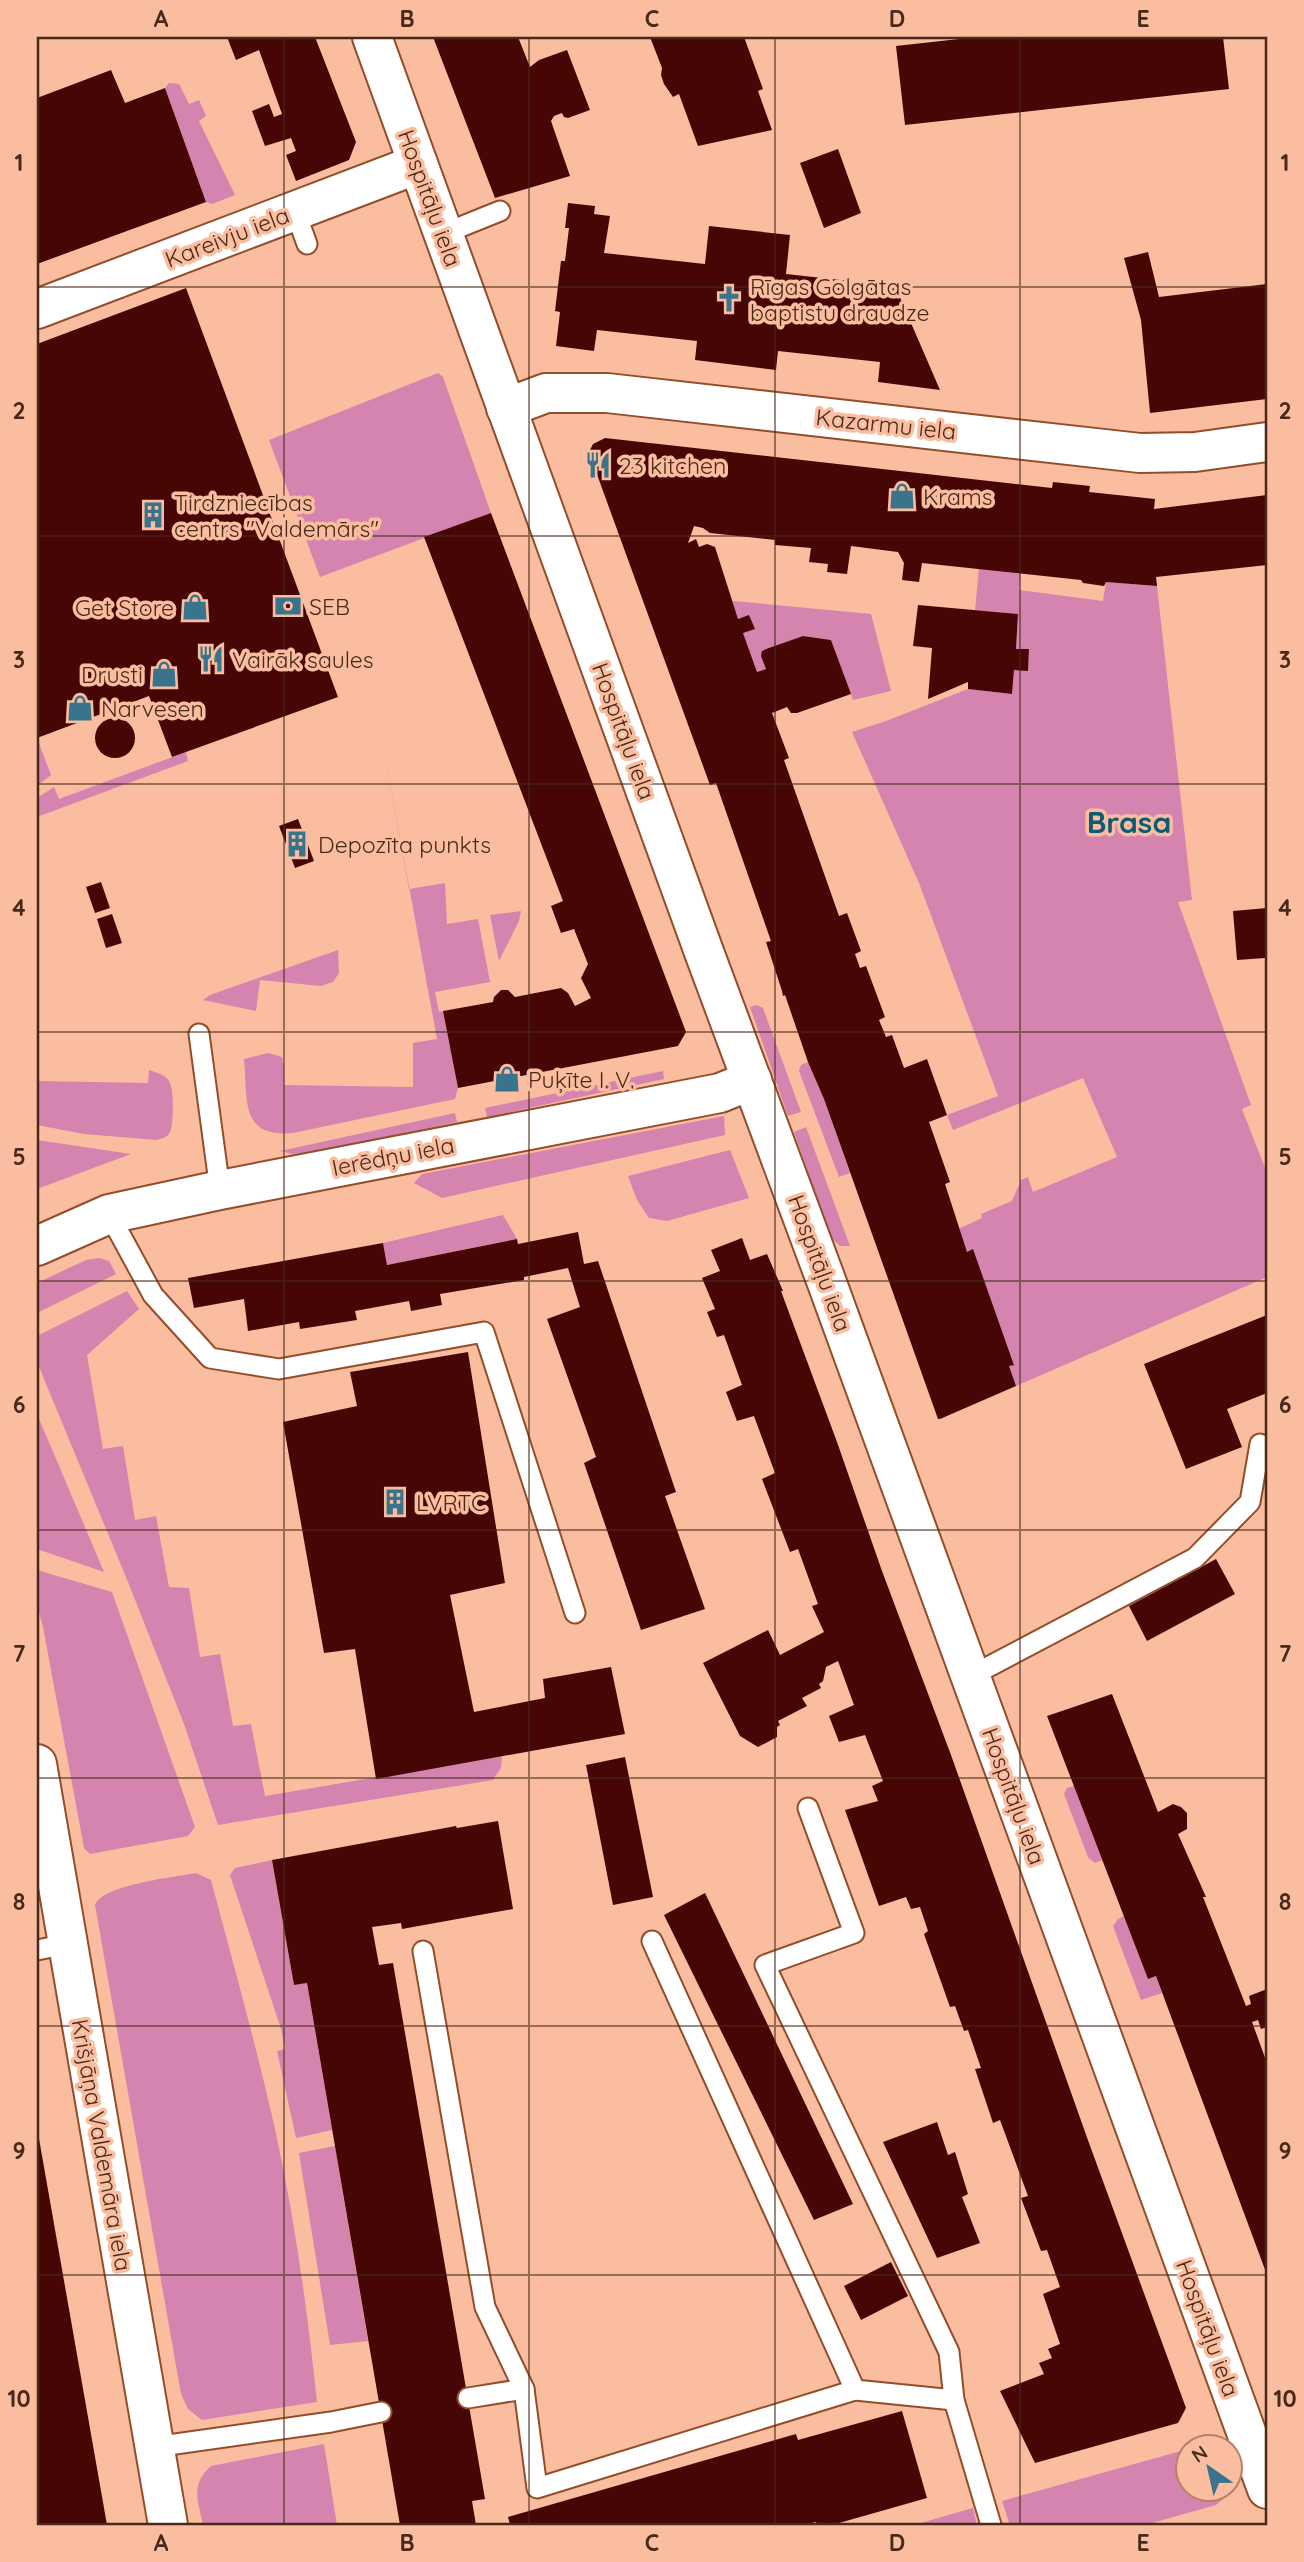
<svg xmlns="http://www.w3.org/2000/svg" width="1304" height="2562" viewBox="0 0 1304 2562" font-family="Quicksand,sans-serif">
<rect width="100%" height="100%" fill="#fbbd9f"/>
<g fill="#d484ae">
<path d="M169 83 179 84 189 104 199 100 206 116 199 121 235 195 212 204 206 202 165 88Z"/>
<path d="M438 373 443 377 491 513 320 577 269 440Z"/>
<path d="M979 568 1021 574 1019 590 1103 601 1106 582 1157 586 1192 900 1178 902 1251 1105 1242 1109 1267 1173V1277L1016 1386 1009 1366 1014 1364 973 1250 967 1252 958 1229 982 1218 981 1214 1012 1201 1021 1180 1028 1177 1033 1192 1117 1157 1083 1078 953 1130 947 1115 998 1096 919 883 852 732 886 721 968 689 1012 694 1014 670H1028L1029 650 1016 649 1018 614 975 610Z"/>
<path d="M734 601 871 614 891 691 853 700 831 640 803 636 766 649 762 651 766 669 757 672 743 633 754 628 749 616 738 619 732 602Z"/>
<path d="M37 738 51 775 37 786Z"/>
<path d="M384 750 409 889 445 883 447 924 478 919 490 982 435 992 439 1012 443 1011 458 1088 455 1099 293 1133C239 1138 248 1099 244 1059L268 1053 282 1057 284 1067V1085L413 1087V1043L437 1039Z"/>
<path d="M186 752 188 761 37 817V798L54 787 59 799Z"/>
<path d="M521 911 519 921 499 961 490 915Z"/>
<path d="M338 950 339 973 333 982 321 986 260 980 256 1011 203 1000 210 995Z"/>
<path d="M756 1005 763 1008 801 1112 788 1116 750 1007Z"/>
<path d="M808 1062 824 1099 850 1173 839 1177 799 1071 801 1065Z"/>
<path d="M149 1070C156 1073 165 1074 169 1081 174 1088 174 1123 170 1132 168 1137 162 1139 156 1140L84 1134 37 1125V1081L148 1083Z"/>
<path d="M663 1071 664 1079 487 1117 485 1108Z"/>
<path d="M455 1113 457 1122 312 1153 293 1154 280 1151Z"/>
<path d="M724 1116 725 1135 442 1198 414 1183 422 1174Z"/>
<path d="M806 1127 850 1246H840L831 1238 794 1132Z"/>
<path d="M37 1140 131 1154 37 1189Z"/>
<path d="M730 1150 749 1198 667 1221 649 1218 637 1200 628 1176Z"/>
<path d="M503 1215 517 1239 387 1265 383 1243Z"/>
<path d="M99 1258 109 1261 116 1274 37 1313V1283L86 1260Z"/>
<path d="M127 1291 139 1309 87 1355 103 1449 123 1446 135 1520 156 1516 169 1587 189 1588 200 1657 220 1654 233 1726 251 1724 265 1796 502 1756 501 1768 493 1780 218 1825 184 1724 128 1582 37 1362V1336Z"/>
<path d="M37 1414 104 1572 37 1549Z"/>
<path d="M37 1570 112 1592 195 1827 188 1836 90 1854 84 1848 43 1627 37 1605Z"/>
<path d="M1074 1786 1102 1860 1095 1863 1088 1857 1064 1794 1067 1788Z"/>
<path d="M272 1860 294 1985 307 1983 332 2130 296 2138 277 2051 285 2049 281 2029 230 1875 235 1868Z"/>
<path d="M196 1873 211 1880C234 1967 259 2055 278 2143 296 2228 308 2315 317 2402L202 2420 188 2409 181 2394 95 1905C102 1885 175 1877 196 1873Z"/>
<path d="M1124 1916 1148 1979 1156 1976 1162 1993 1141 2000 1113 1926 1118 1919Z"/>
<path d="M335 2146 368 2341 330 2345 299 2153Z"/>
<path d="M324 2444 337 2525H203C198 2500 190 2485 211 2466Z"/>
<path d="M1188 2449V2488H1230L1231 2453 1235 2463 1230 2493 1216 2505 1145 2525H1010L1002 2501Z"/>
<path d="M973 2508 977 2525H914Z"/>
</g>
<g fill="#470606">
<path d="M227 37H315L356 142 349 160 296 181 286 155 296 151 291 138 265 146 252 111 269 104 274 117 282 114 259 50 236 60Z"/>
<path d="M433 37H518L530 67 539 60 567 50 590 110 568 118 564 117 562 113 554 116 551 121 570 176 495 198Z"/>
<path d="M650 37H744L763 89 758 91 772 130 698 146 679 94 673 97 664 84 661 75 662 68Z"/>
<path d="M977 37H1223L1229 89 905 125 896 46Z"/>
<path d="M111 70 125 103 165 88 206 202 37 264V98Z"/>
<path d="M838 149 861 213 824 228 800 163Z"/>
<path d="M568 203 595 206 594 214 610 216 604 253 705 264 709 226 790 235 786 274 895 286 940 390 878 382 880 362 778 351 776 370 695 360 697 341 597 330 594 351 556 346 560 312 555 311 561 261H565L569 228H565Z"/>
<path d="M1148 252 1159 297 1267 284V399L1150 413 1141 320 1124 258Z"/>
<path d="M186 288 338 697 172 757 149 696 37 738V344Z"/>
<path d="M605 438 1052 488 1053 482 1090 486 1089 492 1155 499 1154 509 1267 495V565L1156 577 1157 586 1106 582 1104 586 1083 583 1081 580 922 563 919 582 902 580 904 563 898 552 851 546 847 574 827 572 828 564 809 562 811 548 775 545V540L710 533 703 528 694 526 688 543 696 539 699 547 707 544 715 547 738 619 749 615 755 629 743 633 757 672 766 669 761 656 762 651 766 649 803 636 831 640 851 694 797 713H791L787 707 772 713 789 758 784 760 839 916 847 913 861 951 855 954 860 968 866 966 885 1017 879 1020 886 1037 892 1035 904 1068 927 1059 947 1115 929 1122 950 1182 945 1184 967 1252 973 1249 1014 1365 1009 1366 1016 1386 940 1419H938L824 1099 808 1062 785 995 783 996 782 991 766 942 771 941 716 783 710 785 591 458 590 450 593 444Z"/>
<path d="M491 513 686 1032 678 1046 458 1088 443 1011 493 1002 494 997 501 990H508L515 997 561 988 568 993 575 1006 591 998 581 978 588 964 574 929 561 933 551 906 563 901 424 537Z"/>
<path d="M918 605 1018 614 1016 649H1029L1028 671 1014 670 1012 694 968 689V682L928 699 932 648 913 646Z"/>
<circle cx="115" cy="738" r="20"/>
<path d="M298 819 314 861 295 868 279 826Z"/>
<path d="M101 882 110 908 95 913 86 887Z"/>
<path d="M1267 908V966H1265V958L1237 960 1233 911Z"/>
<path d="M112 914 122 943 106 948 97 919Z"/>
<path d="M578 1232 584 1264 598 1261 676 1492 665 1496 705 1609 641 1630 584 1463 596 1457 547 1319 580 1307 568 1268 524 1277V1280L440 1294 442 1305 411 1311 409 1301 355 1311 357 1320 300 1329 299 1322 248 1331 244 1299 194 1308 188 1278 383 1243 387 1265 517 1239 518 1244Z"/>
<path d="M742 1238 750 1260 767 1254 783 1291H781L837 1442 882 1571 951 1755 1089 2143 1186 2408 1178 2423 1035 2463 1000 2391 1044 2374 1039 2363 1052 2358 1048 2349 1060 2344 1043 2294 1060 2287 1047 2250 1041 2251 1021 2198 1028 2196 1000 2120 993 2123 975 2069 981 2068 968 2030 964 2031 955 2006 950 2007 924 1934 928 1931 920 1907 911 1909 906 1897 879 1906 845 1810 878 1801 872 1786 883 1781 865 1735 839 1742 829 1716 854 1705 838 1661 826 1667 823 1681 819 1684 821 1688 802 1698 807 1706 778 1721 780 1725 777 1727V1737L758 1747 740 1736 703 1663 768 1630 780 1655 824 1632 812 1606 818 1604 798 1549 790 1552 762 1479 775 1473 754 1416 737 1421 726 1392 742 1385 724 1335 717 1337 707 1312 715 1309 702 1278 720 1271 711 1250Z"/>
<path d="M1267 1315V1393L1227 1409 1242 1447 1186 1469 1144 1364Z"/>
<path d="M468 1352 505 1583 450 1595 474 1712 545 1698 543 1679 611 1667 625 1734 376 1779 355 1649 324 1653 283 1422 357 1406 350 1372Z"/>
<path d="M1216 1559 1235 1594 1147 1641 1129 1606Z"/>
<path d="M1112 1694 1158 1812 1173 1804 1181 1807 1187 1813V1829L1178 1834 1206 1897H1203L1246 2006 1251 2004 1249 1996 1267 1989V2027L1261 2029 1258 2020 1252 2022 1267 2063V2275L1156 1976 1148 1979 1047 1716Z"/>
<path d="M625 1757 653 1897 613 1905 586 1765Z"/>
<path d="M498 1821 513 1909 402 1929 401 1923 372 1927 379 1965 393 1963 485 2499 472 2501 476 2525H400L307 1983 294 1985 272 1860 456 1826 457 1828Z"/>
<path d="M705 1893 853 2204 814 2220 664 1915Z"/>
<path d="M937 2122 948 2155 955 2152 968 2194 962 2197 980 2243 937 2258 883 2142Z"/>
<path d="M37 2133H38L107 2525H37Z"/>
<path d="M891 2262 908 2296 861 2320 844 2286Z"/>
<path d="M902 2411 927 2498 832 2525H817L816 2522 803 2525H510L508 2517 796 2434 798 2440Z"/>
</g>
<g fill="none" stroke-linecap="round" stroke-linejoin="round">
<g stroke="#924e2a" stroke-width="23">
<g id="lane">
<path d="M295 211 307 244"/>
<path d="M443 234 500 211"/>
<path d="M199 1034 220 1190"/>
<path d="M109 1214 153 1295 210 1358 279 1369 484 1332 575 1613"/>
<path d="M971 1676 1195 1558 1250 1502 1260 1444"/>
<path d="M808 1808 854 1933 765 1965 949 2352 954 2400 991 2525"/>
<path d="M652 1941 855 2390 954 2400"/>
<path d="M37 1950 67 1944"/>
<path d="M423 1951 485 2307 524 2389 537 2488 855 2390"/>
<path d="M468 2398 524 2389"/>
<path d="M154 2447 331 2422 381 2412"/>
</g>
</g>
<g stroke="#924e2a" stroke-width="42">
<g id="street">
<path d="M372 37 704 952 827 1283 1267 2489"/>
<path d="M37 309 418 164"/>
<path d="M506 408 546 393H607L1140 453 1195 452 1267 442"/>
<path d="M37 1246 109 1214 220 1190 720 1093 752 1080"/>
</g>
</g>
<g stroke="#924e2a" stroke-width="42">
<path id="primary" d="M37 1764 168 2525"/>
</g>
<use href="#lane" stroke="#fff" stroke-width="19"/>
<use href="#street" stroke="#fff" stroke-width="38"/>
<use href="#primary" stroke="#fff" stroke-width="38"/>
</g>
<path fill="none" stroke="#482a1a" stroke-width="2" stroke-opacity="0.55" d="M284 37V2525M529 37V2525M775 37V2525M1020 37V2525M37 287H1267M37 536H1267M37 784H1267M37 1032H1267M37 1281H1267M37 1530H1267M37 1778H1267M37 2026H1267M37 2275H1267"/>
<defs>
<g id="church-bare" transform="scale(2.1)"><path d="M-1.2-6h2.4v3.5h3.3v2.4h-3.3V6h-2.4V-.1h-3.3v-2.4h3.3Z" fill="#39748c" stroke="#fbbd9f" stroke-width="2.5" paint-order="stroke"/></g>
<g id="restaurant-bare" transform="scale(2.1)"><path d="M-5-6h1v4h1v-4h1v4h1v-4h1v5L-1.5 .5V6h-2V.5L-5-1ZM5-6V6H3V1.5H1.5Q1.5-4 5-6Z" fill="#39748c" stroke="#fbbd9f" stroke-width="2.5" paint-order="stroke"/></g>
<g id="shop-bare" transform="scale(2.1)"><path d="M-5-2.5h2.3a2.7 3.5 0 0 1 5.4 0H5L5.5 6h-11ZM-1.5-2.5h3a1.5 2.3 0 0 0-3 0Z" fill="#39748c" stroke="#fbbd9f" stroke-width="2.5" paint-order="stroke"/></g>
<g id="building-bare" transform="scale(2.1)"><path d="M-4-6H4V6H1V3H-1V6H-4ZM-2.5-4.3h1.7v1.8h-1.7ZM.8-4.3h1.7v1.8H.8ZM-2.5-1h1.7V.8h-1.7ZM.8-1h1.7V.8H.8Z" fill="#39748c" stroke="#fbbd9f" stroke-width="2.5" paint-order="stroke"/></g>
<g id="bank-bare" transform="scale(2.1)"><path d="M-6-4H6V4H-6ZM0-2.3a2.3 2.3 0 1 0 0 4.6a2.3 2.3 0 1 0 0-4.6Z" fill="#39748c" stroke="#fbbd9f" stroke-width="2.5" paint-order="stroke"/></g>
</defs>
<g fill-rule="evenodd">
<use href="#church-bare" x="729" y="299"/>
<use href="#restaurant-bare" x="598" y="465"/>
<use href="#shop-bare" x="902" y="496"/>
<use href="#building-bare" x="153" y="515"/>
<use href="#bank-bare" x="288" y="606"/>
<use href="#shop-bare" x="195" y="607"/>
<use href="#restaurant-bare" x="211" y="659"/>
<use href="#shop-bare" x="164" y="674"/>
<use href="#shop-bare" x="80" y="708"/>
<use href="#building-bare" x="297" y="844"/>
<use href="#shop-bare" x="507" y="1079"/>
<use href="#building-bare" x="395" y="1502"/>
</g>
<g text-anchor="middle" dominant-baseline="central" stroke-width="7" stroke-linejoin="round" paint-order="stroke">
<g font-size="23" fill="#482a1a" stroke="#fbbd9f">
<text transform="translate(430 198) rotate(70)">Hospitāļu iela</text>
<text transform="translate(227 237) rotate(-21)">Kareivju iela</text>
<text transform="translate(886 424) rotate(6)">Kazarmu iela</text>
<text transform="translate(624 731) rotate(70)">Hospitāļu iela</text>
<text transform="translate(393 1156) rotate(-11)">Ierēdņu iela</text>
<text transform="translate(820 1263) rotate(70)">Hospitāļu iela</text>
<text transform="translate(1014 1796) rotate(70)">Hospitāļu iela</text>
<text transform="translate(102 2145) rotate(80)">Krišjāņa Valdemāra iela</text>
<text transform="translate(1208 2328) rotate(70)">Hospitāļu iela</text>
</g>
<g font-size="23" fill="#482a1a" stroke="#fbbd9f" text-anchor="start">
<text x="750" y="286">Rīgas Golgātas<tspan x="750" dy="26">baptistu draudze</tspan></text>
<text x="619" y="465">23 kitchen</text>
<text x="923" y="496">Krams</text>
<text x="174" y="502">Tirdzniecības<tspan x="174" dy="26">centrs "Valdemārs"</tspan></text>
<text x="309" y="606">SEB</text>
<text x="174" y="607" text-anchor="end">Get Store</text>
<text x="232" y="659">Vairāk saules</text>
<text x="143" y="674" text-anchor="end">Drusti</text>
<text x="101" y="708">Narvesen</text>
<text x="318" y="844">Depozīta punkts</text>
<text x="528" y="1079">Puķīte I. V.</text>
<text x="416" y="1502">LVRTC</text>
</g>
<g font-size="30" font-weight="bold" fill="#0d5a74" stroke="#fbbd9f">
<text x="1129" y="822">Brasa</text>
</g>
</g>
<rect width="1304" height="2562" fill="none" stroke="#fbbd9f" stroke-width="77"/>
<g transform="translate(1209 2468) rotate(326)"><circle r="33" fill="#fbbd9f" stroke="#b3826a" stroke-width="2"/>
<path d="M0-5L12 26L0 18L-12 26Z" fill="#39748c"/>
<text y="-10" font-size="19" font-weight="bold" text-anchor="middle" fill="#482a1a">N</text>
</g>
<rect x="38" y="38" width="1228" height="2486" fill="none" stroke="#482a1a" stroke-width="2.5"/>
<g font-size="23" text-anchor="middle" font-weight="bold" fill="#482a1a">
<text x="161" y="27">A</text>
<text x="407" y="27">B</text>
<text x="652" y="27">C</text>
<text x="897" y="27">D</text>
<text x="1143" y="27">E</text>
<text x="19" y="171">1</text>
<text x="1285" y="171">1</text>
<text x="19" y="419">2</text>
<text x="1285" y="419">2</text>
<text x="19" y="668">3</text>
<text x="1285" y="668">3</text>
<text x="19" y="916">4</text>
<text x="1285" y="916">4</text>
<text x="19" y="1165">5</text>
<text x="1285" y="1165">5</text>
<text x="19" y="1413">6</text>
<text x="1285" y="1413">6</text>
<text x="19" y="1662">7</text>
<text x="1285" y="1662">7</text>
<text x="19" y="1910">8</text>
<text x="1285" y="1910">8</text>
<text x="19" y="2159">9</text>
<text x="1285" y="2159">9</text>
<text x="19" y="2407">10</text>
<text x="1285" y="2407">10</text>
<text x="161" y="2551">A</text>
<text x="407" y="2551">B</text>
<text x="652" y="2551">C</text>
<text x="897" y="2551">D</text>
<text x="1143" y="2551">E</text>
</g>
</svg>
